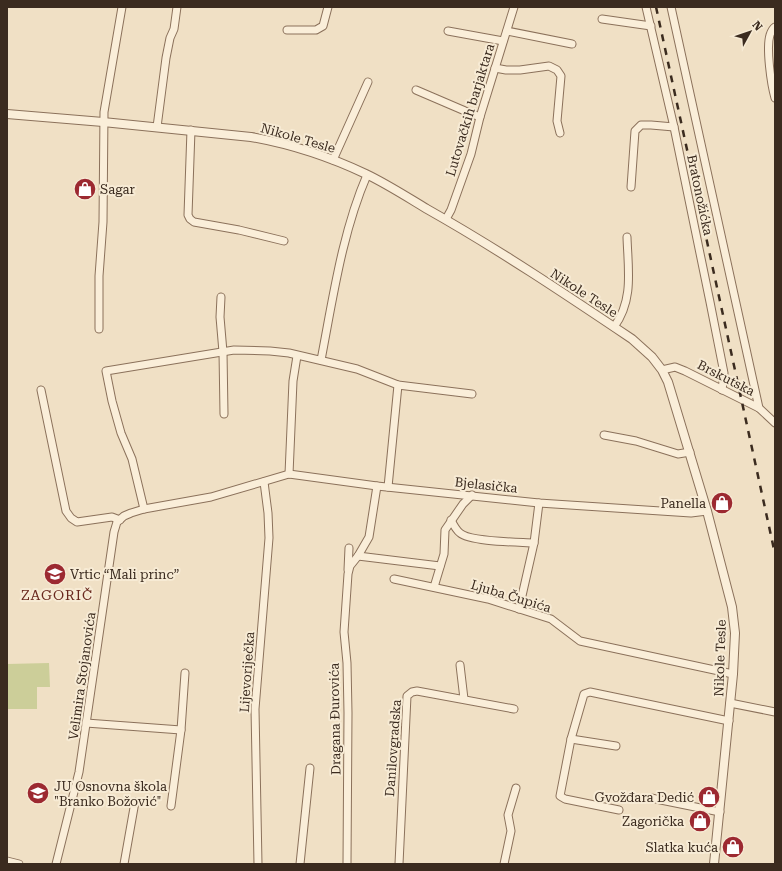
<svg xmlns="http://www.w3.org/2000/svg" width="782" height="871" viewBox="0 0 782 871" font-family="'Roboto Serif',serif">
<rect width="100%" height="100%" fill="#f0e0c5"/>
<path fill="#ccce99" d="M49 663 50 687H21H37V709H7V664Z"/>
<g fill="none" stroke-linecap="round" stroke-linejoin="round">
<g stroke="#8b715b" stroke-width="9">
<g id="minor">
<path d="M646 7 674 127 710 302 724 373 722 390"/>
<path d="M671 7 759 408"/>
<path d="M602 19 651 26"/>
<path d="M775 27C772 29 771 32 770 35 766 48 771 84 775 98"/>
<path d="M287 30H316L323 26 328 7"/>
<path d="M448 31 503 41"/>
<path d="M507 31 572 44"/>
<path d="M495 68 506 70H520L549 66 557 70 561 76 557 121 560 133"/>
<path d="M416 90 465 111 480 117"/>
<path d="M157 127 166 58 170 38 174 29 177 7"/>
<path d="M191 130 188 215 190 219 194 222 239 230 284 241"/>
<path d="M333 160 368 82"/>
<path d="M631 187 635 131 641 125H651L674 127"/>
<path d="M446 219 451 210 471 154 480 117 514 7"/>
<path d="M221 297 220 317 223 352 224 414"/>
<path d="M614 327C634 300 628 269 627 237"/>
<path d="M99 329V276L103 222 104 112 122 7"/>
<path d="M321 360C333 298 342 233 367 175"/>
<path d="M662 370 675 367 685 371 759 408 775 423"/>
<path d="M41 390 66 511 71 518 77 522 112 517 120 520"/>
<path d="M604 435 636 441 678 454 690 452"/>
<path d="M289 474 293 381 297 356"/>
<path d="M388 487 398 385"/>
<path d="M144 509 132 459 121 433 112 401 106 371 234 350 270 351 289 353 357 369 398 385 472 394"/>
<path d="M451 520C453 524 456 530 460 533 470 542 519 542 534 543"/>
<path d="M358 556 440 566"/>
<path d="M348 570 349 548"/>
<path d="M394 579 488 599 551 619 580 641 733 674"/>
<path d="M434 587 444 554 445 530 463 504 472 495"/>
<path d="M519 609 534 543 539 503"/>
<path d="M460 665 464 699"/>
<path d="M730 703 775 712"/>
<path d="M86 723 181 730"/>
<path d="M571 739 616 746"/>
<path d="M651 798 720 812"/>
<path d="M171 806 181 730 185 673"/>
<path d="M619 810 565 799 560 796 571 739 584 694 590 692 729 721"/>
<path d="M7 861 19 864"/>
<path d="M56 864 79 772 114 532 117 522 124 516 131 513 144 509 211 497 289 474 377 486 539 503 691 513 707 511"/>
<path d="M124 864 135 802"/>
<path d="M258 864 255 709 269 538 268 513 264 482"/>
<path d="M300 864 310 768"/>
<path d="M347 864 348 713 347 663 344 632 348 574 350 566 358 556 369 537 377 486"/>
<path d="M399 864 407 696 412 692 417 691 514 709"/>
<path d="M504 864 511 831 508 815 516 788"/>
</g>
</g>
<g stroke="#8b715b" stroke-width="10">
<path id="tertiary" d="M7 114 103 122 251 137C291 144 330 157 366 174 387 184 407 197 427 209 498 249 565 294 632 339L652 357 662 370 668 382 707 511 732 607 735 633 733 674 714 864"/>
</g>
<use href="#minor" stroke="#faeed9" stroke-width="7"/>
<use href="#tertiary" stroke="#faeed9" stroke-width="8"/>
<path stroke="#3b2b1f" stroke-width="2.5" stroke-dasharray="7 7" stroke-linecap="butt" d="M656 7 775 554"/>
</g>
<defs>
<g id="shop-disc" transform="scale(1.15)"><circle r="9.5" fill="#9c2931" stroke="#f7ebd5"/><path d="M-5-2.5h2.3a2.7 3.5 0 0 1 5.4 0H5L5.5 6h-11ZM-1.5-2.5h3a1.5 2.3 0 0 0-3 0Z" fill="#fff"/></g>
<g id="school-disc" transform="scale(1.15)"><circle r="9.5" fill="#9c2931" stroke="#f7ebd5"/><path d="M0-5L7-2L0 1L-7-2ZM-4 1L0 2.5L4 1V4Q0 6-4 4Z" fill="#fff"/></g>
</defs>
<g fill-rule="evenodd">
<use href="#shop-disc" x="85" y="189"/>
<use href="#shop-disc" x="722" y="503"/>
<use href="#school-disc" x="55" y="574"/>
<use href="#school-disc" x="38" y="793"/>
<use href="#shop-disc" x="709" y="797"/>
<use href="#shop-disc" x="700" y="821"/>
<use href="#shop-disc" x="733" y="847"/>
</g>
<g text-anchor="middle" dominant-baseline="central" stroke-width="4" stroke-linejoin="round" paint-order="stroke">
<g font-size="13" fill="#3b2b1f" stroke="#f7ebd5">
<text transform="translate(470 110) rotate(-73)">Lutovačkih barjaktara</text>
<text transform="translate(298 138) rotate(16)">Nikole Tesle</text>
<text transform="translate(700 195) rotate(78)">Bratonožićka</text>
<text transform="translate(584 293) rotate(33)">Nikole Tesle</text>
<text transform="translate(726 378) rotate(27)">Brskutska</text>
<text transform="translate(486 485) rotate(6)">Bjelasička</text>
<text transform="translate(511 596) rotate(17)">Ljuba Čupića</text>
<text transform="translate(720 658) rotate(-88)">Nikole Tesle</text>
<text transform="translate(247 672) rotate(-86)">Lijevoriječka</text>
<text transform="translate(82 676) rotate(-82)">Velimira Stojanovića</text>
<text transform="translate(335 719) rotate(-91)">Dragana Đurovića</text>
<text transform="translate(393 748) rotate(-86)">Danilovgradska</text>
</g>
<g font-size="13" fill="#3b2b1f" stroke="#f7ebd5" text-anchor="end">
<text x="100" y="189" text-anchor="start">Sagar</text>
<text x="706" y="503">Panella</text>
<text x="70" y="574" text-anchor="start">Vrtic “Mali princ”</text>
<text x="54" y="786" text-anchor="start">JU Osnovna škola<tspan x="54" dy="15">"Branko Božović"</tspan></text>
<text x="694" y="797">Gvožđara Dedić</text>
<text x="684" y="821">Zagorička</text>
<text x="718" y="847">Slatka kuća</text>
</g>
<g font-size="14" letter-spacing="1" fill="#69281d" stroke="#f7ebd5">
<text x="57" y="595">ZAGORIČ</text>
</g>
</g>
<rect width="782" height="871" fill="none" stroke="#3b2b1f" stroke-width="16"/>
<g transform="translate(750 32) rotate(50)" stroke="#f7ebd5" stroke-width="3" paint-order="stroke">
<path d="M0-3L7 15L0 10L-7 15Z" fill="#3b2b1f"/>
<text y="-6" font-size="11" font-weight="bold" text-anchor="middle" fill="#3b2b1f">N</text>
</g>
</svg>
